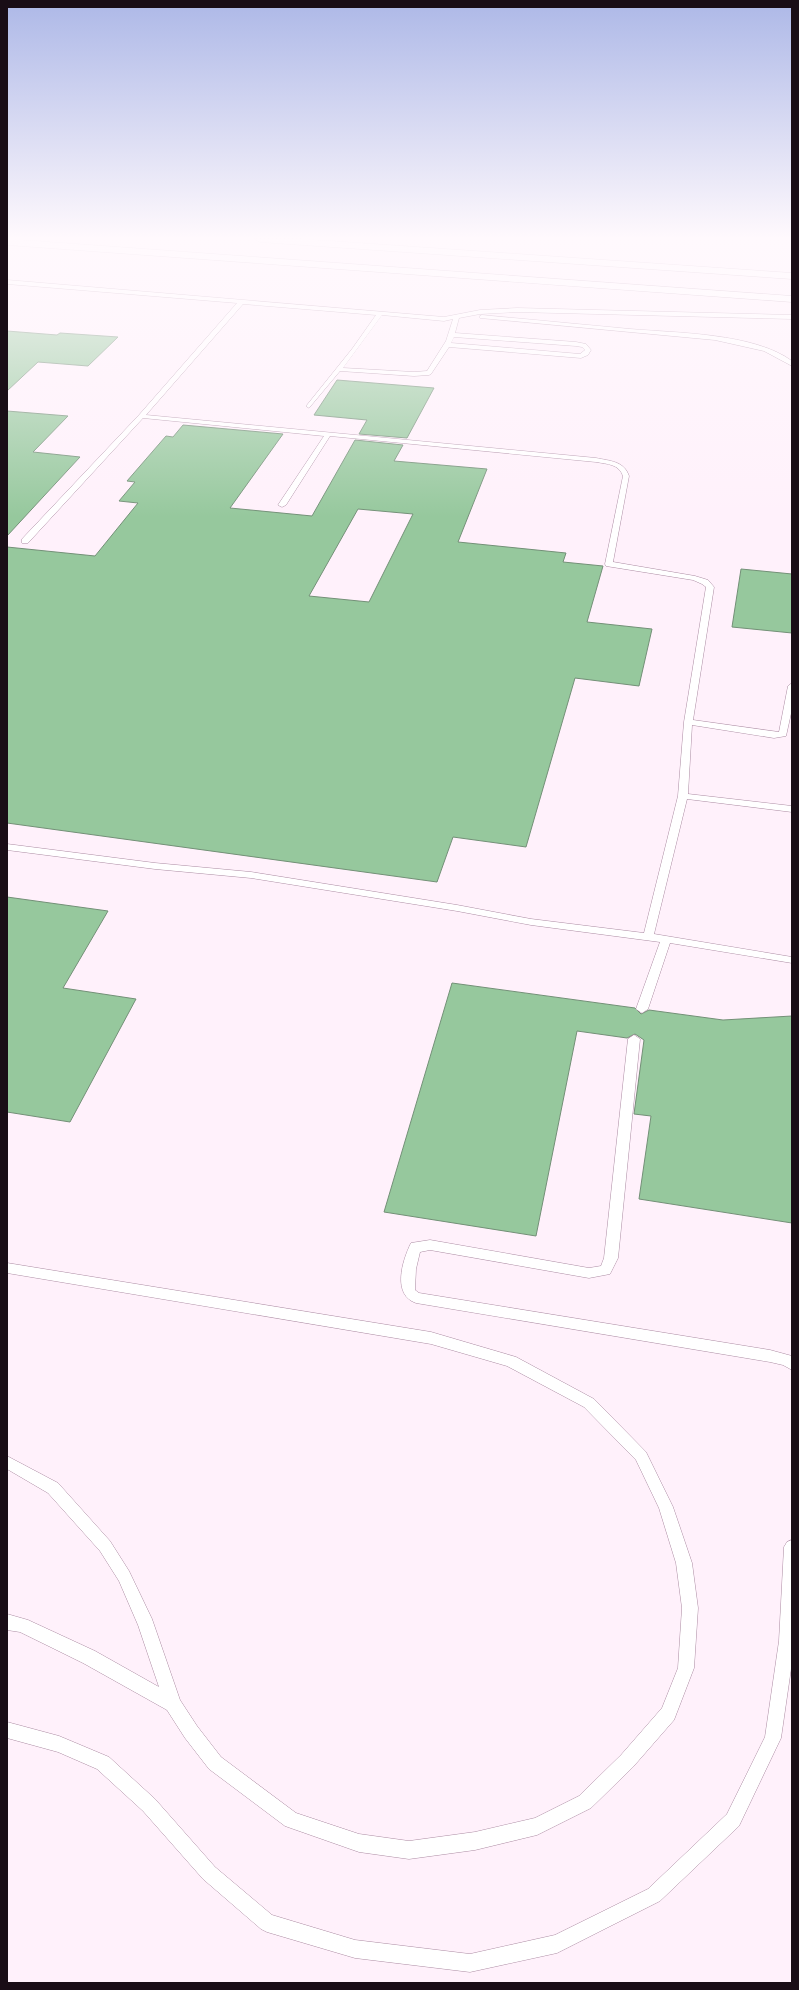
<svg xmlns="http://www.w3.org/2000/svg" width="799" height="1990" viewBox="0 0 799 1990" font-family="Jost,sans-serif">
<rect width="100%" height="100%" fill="#fff1fb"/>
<g fill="#96c89d" stroke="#739077" fill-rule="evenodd">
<path d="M7 331 57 335 60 333 118 337 88 366 38 362 7 391Z"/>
<path d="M337 380 434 388 407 438 359 434 367 420 314 415Z"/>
<path d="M7 411 68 416 33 452 80 457 7 536Z"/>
<path d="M183 425 283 434 230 508 312 516 355 440 403 445 394 461 487 469 458 542 566 553 563 562 603 566 587 622 652 629 639 686 575 678 526 847 453 837 437 882 7 823V547L95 556 138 503 119 501 135 482 127 481 166 436 173 437ZM358 509 413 514 369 602 309 596Z"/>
<path d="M741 569 792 574V633L732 627Z"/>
<path d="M7 897 108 911 63 988 136 999 70 1122 7 1112Z"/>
<path d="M452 983 635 1008 641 1014 649 1010 723 1020 792 1016V1223L639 1199 651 1116 634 1114 644 1040 635 1034 627 1038 577 1031 536 1236 384 1212Z"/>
</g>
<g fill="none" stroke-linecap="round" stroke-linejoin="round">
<g stroke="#ac8ca3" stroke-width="1">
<g id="service">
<path d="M7 280 444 317 480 310 517 308 792 315V319L517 312 480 314 459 318 455 333 576 342 586 344 591 350 588 355 581 358 449 347 431 374 429 375 414 376 340 371 309 408 306 406 307 405 352 349 376 315 243 304 146 415 596 458C610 461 624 461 629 476L613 562 695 576 708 580 714 587 693 720 779 732 788 686 792 683V709L786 736 774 738 692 725 688 794 792 806V812L687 799 654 934 792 957V963L670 943 648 1009 642 1013 636 1009 660 942 531 925 457 911 251 878 155 869 7 850V844L155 863 251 872 457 905 531 919 644 933 678 796 684 722 706 587 702 584 693 580 606 566 605 564 623 476C619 464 607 464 596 462L330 436 286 505 282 507 278 505 324 436 143 418 28 543H22V539L139 415 237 303 7 284ZM382 315 444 321 453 319 446 341 427 371 414 372 343 368ZM454 337 576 346 582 347 585 350 580 354 451 343Z"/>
<path d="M482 315C531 320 581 324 630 329 677 333 754 333 792 361V366L764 351 715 340 480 318V316Z"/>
<path d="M634 1035 640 1039 618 1258 610 1274 589 1278 430 1250 420 1252 416 1269 415 1290 419 1293 770 1350 792 1356V1370L783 1365 770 1362 416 1303C392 1295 402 1261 411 1243L430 1240 589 1268 601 1266 604 1258 628 1039Z"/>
<path d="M7 1263 431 1332 516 1357 594 1399 646 1452 673 1507 692 1563 698 1608 694 1668 674 1720 633 1767 591 1808 537 1835 475 1850 409 1859 359 1852 285 1826 209 1769 185 1738 167 1710 83 1663 20 1632 7 1630V1614L28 1620 95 1651 159 1687 138 1625 119 1581 100 1551 48 1493 7 1469V1456L58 1483 110 1541 129 1571 152 1619 180 1700 197 1726 221 1757 296 1813 359 1834 409 1841 475 1832 535 1818 579 1796 621 1755 662 1708 678 1668 682 1608 676 1563 659 1508 636 1460 584 1407 507 1366 431 1344 7 1273Z"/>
<path d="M792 1540V1662L781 1738 739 1826 660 1901 557 1953 470 1972 355 1958 267 1932 261 1929 203 1879 143 1811 97 1769 58 1752 7 1738V1722L59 1736 109 1757 155 1799 215 1867 272 1915 355 1940 470 1954 555 1935 648 1889 727 1814 765 1737 779 1641 784 1547 787 1542Z"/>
</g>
</g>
<g stroke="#ac8ca3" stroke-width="1">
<g id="minor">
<path d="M7 239 792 296V302L7 245Z"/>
<path d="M255 239H301L792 273V279L260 242Z"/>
</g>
</g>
<use href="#service" fill="#fff" fill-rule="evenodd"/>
<use href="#minor" fill="#fff" fill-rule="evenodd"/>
</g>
<linearGradient id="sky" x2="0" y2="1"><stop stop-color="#adb8e7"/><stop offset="0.46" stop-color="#fff9fd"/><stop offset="1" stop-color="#fff9fd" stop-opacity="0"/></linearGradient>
<rect width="799" height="517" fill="url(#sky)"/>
<rect width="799" height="1990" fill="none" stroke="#190d16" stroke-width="16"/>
</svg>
